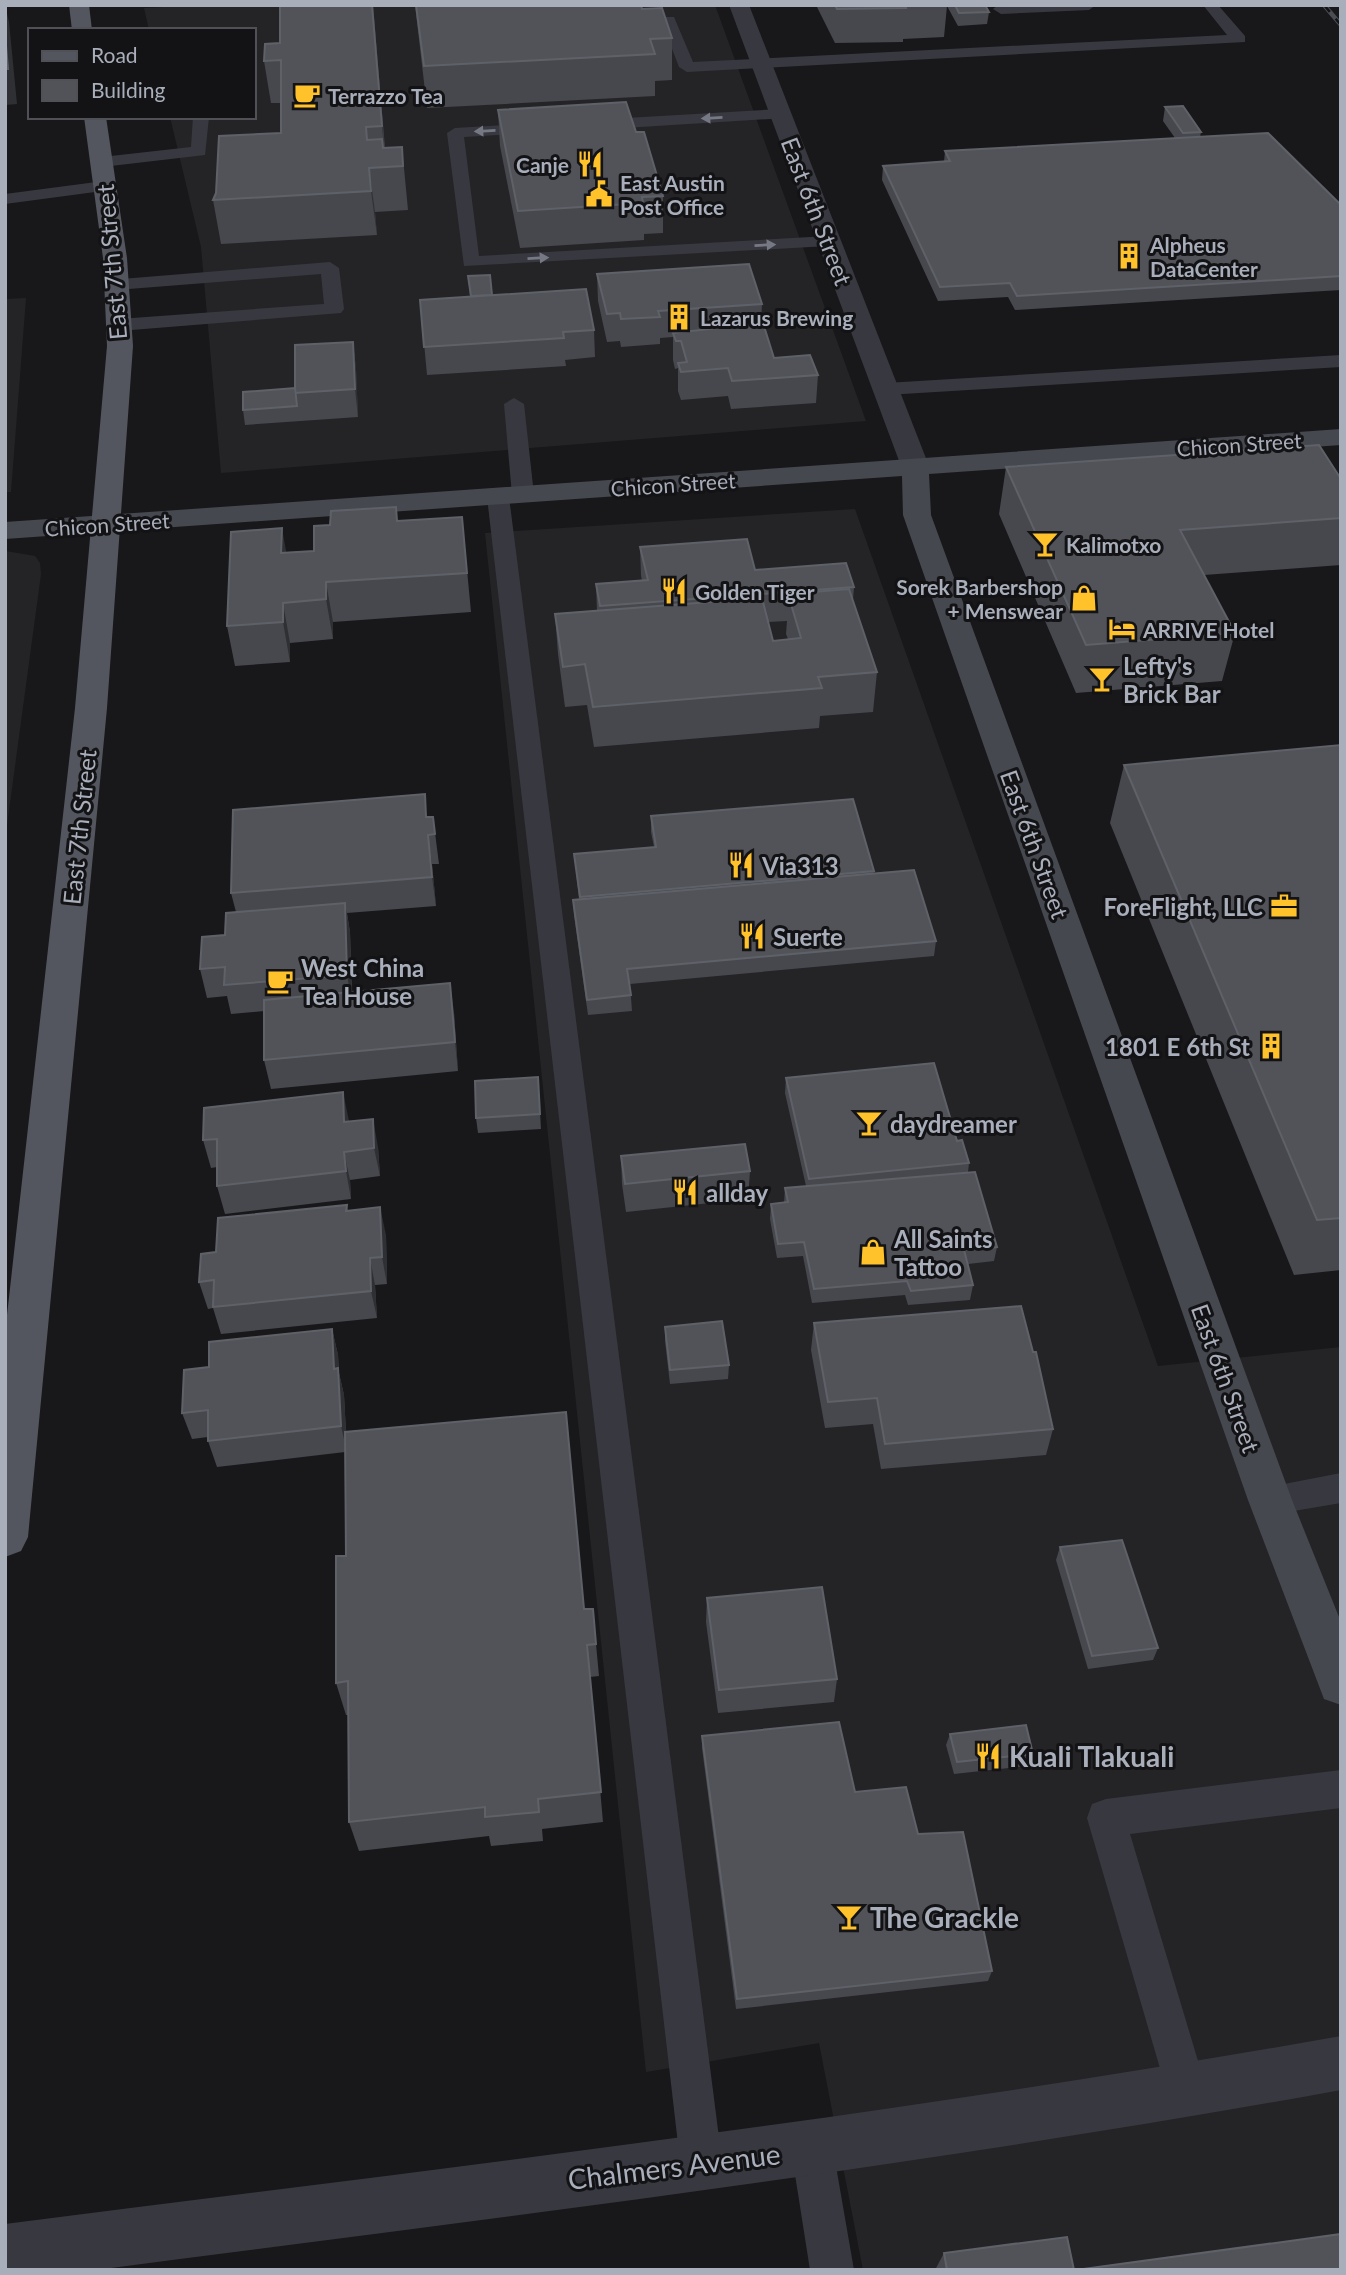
<svg xmlns="http://www.w3.org/2000/svg" width="1346" height="2275" viewBox="0 0 1346 2275" font-family="Lato,sans-serif">
<rect width="100%" height="100%" fill="#18181a"/>
<g fill="#242427">
<path d="M202 5H715L866 421 221 473 201 247 170 117H254V30H149L144 8Z"/>
<path d="M26 298 11 492H5V299Z"/>
<path d="M855 509 1158 1366 1341 1347V2270H863L819 2043 646 2072 485 533Z"/>
<path d="M5 551 35 556 40 563 41 574 5 840Z"/>
</g>
<g fill="none" stroke-linecap="round" stroke-linejoin="round">
<g fill="#383940" fill-rule="evenodd">
<path d="M1096 5 1089 10 1001 14 993 9 998 5Z"/>
<path d="M1203 5H1218L1245 36V42L687 72 679 67 661 20 664 17H674L693 62 1227 35Z"/>
<path d="M780 109 786 110V118L592 130 584 125 592 120Z"/>
<path d="M193 117H209L205 155 102 167 93 162 102 157 191 147Z"/>
<path d="M538 123 546 128 544 132 464 137 479 256 828 236 837 241 828 246 464 266 447 133 455 128Z"/>
<path d="M104 181 110 182 113 186 110 190 5 204V194Z"/>
<path d="M330 262 339 268 344 309 341 313 119 331 109 325 119 319 324 304 321 274 116 290 109 288 107 284 109 280Z"/>
<path d="M1341 355V367L886 395 876 389 886 383Z"/>
<path d="M514 398 524 404 534 495 523 501 512 495 504 404Z"/>
<path d="M498 491 509 497 722 2161 716 2176 701 2182 686 2176 680 2161 487 497Z"/>
<path d="M1341 1473V1503L1270 1515 1258 1511 1253 1500 1258 1489Z"/>
<path d="M1341 1770V1808L1130 1834 1207 2091 1201 2106 1186 2112 1171 2106 1087 1818 1092 1804 1106 1799Z"/>
<path d="M812 2128 827 2134 833 2149 854 2270H810L791 2149 797 2134Z"/>
</g>
<g fill="#383940" fill-rule="evenodd">
<path d="M729 5H749L929 466 925 472H905L901 466Z"/>
<path d="M1341 2036V2090C928 2165 512 2216 96 2270H5V2224C451 2167 898 2115 1341 2036Z"/>
</g>
<path fill="#464850" fill-rule="evenodd" d="M1341 429V445L929 474 931 515 1292 1500 1341 1622V1705L1324 1699 1248 1500 903 515 902 476 5 539V522Z"/>
<g fill="#54565f" fill-rule="evenodd">
<path d="M69 5H89L92 30H72Z"/>
<path d="M84 117H106L127 258 133 346 107 708 28 1537 21 1551 5 1557V1333L75 708 107 346 103 258Z"/>
</g>
<g stroke="#4b4d55" stroke-width="4.5">
<path id="rail" d="M1324 5 1341 25"/>
</g>
<use href="#rail" stroke="#131315" stroke-width="2.5" stroke-dasharray="9" stroke-linecap="butt"/>
</g>
<g fill="#46484d" fill-rule="evenodd">
<path d="M373 5 385 148 402 147 408 210 375 212 377 235 221 244 213 200 281 133V103H271L264 61 280 43Z"/>
<path d="M415 5H672L642 7V9L672 38V80L655 81V96L427 108Z"/>
<path d="M816 5H985L989 12 987 24 958 26 947 6 944 37 903 39V42L835 43Z"/>
<path d="M1165 107 1201 132 1200 137 1341 205V290L1015 310 1008 297 938 301 882 180 883 166 944 162 945 151 1175 138 1163 121Z"/>
<path d="M498 110 636 132 663 196V233L644 234V240L520 248 500 146Z"/>
<path d="M597 274 762 304 761 324 774 358 818 375 816 403 731 409 728 396 681 400 678 391V368L675 369 673 360V337L660 338V344L621 347 620 341 607 342 598 301Z"/>
<path d="M468 276 492 295 594 330 595 357 565 360 566 366 427 375 420 300 470 297Z"/>
<path d="M353 342 356 369 358 417 245 425 243 410 295 388Z"/>
<path d="M1006 467 1341 479V565L1204 575 1235 633 1222 681 1076 693 999 514Z"/>
<path d="M462 517 471 612 333 622V639L290 643V662L235 666 227 626 287 552 314 551 398 521Z"/>
<path d="M640 547 755 570 854 587 853 600 877 672 873 712 820 716 819 728 594 747 587 705 565 707 558 654 555 614 597 611 596 584 642 581 641 575ZM787 621 786 634 788 639 773 641 768 622Z"/>
<path d="M1341 745V1270L1294 1275 1110 823 1124 765Z"/>
<path d="M651 816 874 871V874L936 941 934 956 630 984 632 1011 588 1015 574 915 573 900 579 899 574 854 654 847 651 832Z"/>
<path d="M428 817H433L439 864H432L436 906 347 913 350 932 352 992 454 1012 458 1071 271 1089 264 1060V1011L231 1014 227 996 207 998 200 969 225 935 236 912 231 893Z"/>
<path d="M538 1077 541 1129 478 1133 476 1118Z"/>
<path d="M786 1078 957 1141 969 1163 968 1172 997 1247 994 1261 968 1264 973 1285 970 1300 908 1305 905 1295 812 1303 803 1256 777 1258 770 1219 771 1204 784 1203 785 1188 806 1186 785 1093Z"/>
<path d="M349 1121 378 1147 380 1176 350 1180 351 1199 225 1214 217 1186V1167L211 1168 203 1140Z"/>
<path d="M621 1156 750 1171 748 1199 626 1212 622 1184Z"/>
<path d="M347 1205 348 1211 386 1235 387 1284 375 1285 377 1318 221 1334 213 1308 208 1309 199 1282Z"/>
<path d="M814 1323 1053 1429 1046 1455 881 1469 873 1424 825 1428 811 1350Z"/>
<path d="M665 1327 729 1365 728 1379 670 1384 665 1341Z"/>
<path d="M332 1329 338 1355 339 1373 344 1395 346 1432 584 1609 596 1644 599 1676 590 1677 603 1822 542 1829 543 1841 491 1846 489 1836 359 1851 349 1822 348 1715H346L336 1683 346 1556 345 1452 217 1467 208 1441V1437L192 1439 182 1413 209 1367Z"/>
<path d="M1060 1547 1158 1648 1153 1660 1088 1669 1056 1560Z"/>
<path d="M707 1598 837 1679 834 1702 718 1713 706 1622Z"/>
<path d="M950 1734 1033 1754 1028 1766 954 1774 946 1745Z"/>
<path d="M702 1736 855 1792 918 1834 992 1971 988 1981 736 2009 702 1748Z"/>
<path d="M944 2253 1074 2270H935Z"/>
</g>
<g fill="#2f3034">
<path d="M5 5 9 22 17 104 5 105Z"/>
<path d="M372 5H373L386 169 382 126Z"/>
<path d="M369 168 375 212 377 235 371 191Z"/>
<path d="M353 342 356 369 358 417 355 389Z"/>
<path d="M282 528 289 568 281 553Z"/>
<path d="M326 582 333 622V639L326 599Z"/>
<path d="M283 603 290 643V662L283 622Z"/>
<path d="M428 835 432 864 436 906 432 877Z"/>
<path d="M345 903 350 932 352 1004 347 975Z"/>
<path d="M450 983 454 1012 458 1071 455 1042Z"/>
<path d="M343 1092 349 1121 344 1122Z"/>
<path d="M373 1119 378 1147 380 1176 374 1148Z"/>
<path d="M344 1152 350 1180 351 1199 346 1171Z"/>
<path d="M380 1207 386 1235 387 1284 382 1257Z"/>
<path d="M370 1258 375 1285 377 1318 371 1291Z"/>
<path d="M332 1329 338 1355 339 1373 344 1395 347 1452 341 1426 334 1369Z"/>
</g>
<g fill="#515359" stroke="#5f6168" stroke-width="2">
<path d="M280 5H372L382 126 366 127 367 140 382 139 383 148 402 147 403 166 369 168 371 191 213 200 216 193 219 136 281 133V60L264 61 265 44 280 43Z"/>
<path d="M416 5H641L642 9 662 8 672 38 650 39 655 54 424 66Z"/>
<path d="M835 5H905L906 8 837 9Z"/>
<path d="M955 5H985L989 12 959 13Z"/>
<path d="M5 34 8 69H5Z"/>
<path d="M626 102 636 132H644L663 196 642 197 643 203 518 211 498 110Z"/>
<path d="M1183 106 1201 132 1183 133 1165 107Z"/>
<path d="M1268 133 1341 205V276L1017 296 1010 283 940 287 883 166 950 161 945 151Z"/>
<path d="M749 264 762 304 658 311 660 317 621 319 620 313 607 314 597 274Z"/>
<path d="M490 275 492 295 471 296 468 276Z"/>
<path d="M586 289 594 330 563 332 564 338 424 347 420 300Z"/>
<path d="M763 323 774 358 810 355 818 375 732 381 728 368 681 372 678 363 687 362 681 341H676L673 333Z"/>
<path d="M353 342 355 389 295 393V345Z"/>
<path d="M295 388 297 406 243 410V392Z"/>
<path d="M1319 445 1341 479V518L1180 530 1235 633 1086 645 1006 467Z"/>
<path d="M396 507 397 521 462 517 467 573 326 582V599L283 603V622L227 626 231 532 282 528 281 553 314 551V526L330 525 331 511Z"/>
<path d="M747 539 755 570 846 563 854 587 600 606 596 584 648 580 640 547Z"/>
<path d="M849 589 877 672 818 677 822 688 593 707 585 664 563 667 555 614 762 598 773 641 801 638 788 594Z"/>
<path d="M1341 745V1218L1317 1220 1124 765Z"/>
<path d="M425 794 426 817H433L435 834 428 835 432 877 231 893 233 810Z"/>
<path d="M853 799 874 871 580 897 574 854 656 847 651 816Z"/>
<path d="M914 870 936 941 627 969 631 995 587 1000 573 900Z"/>
<path d="M345 903 347 975 224 985 225 967 200 969 202 937 225 935 226 913Z"/>
<path d="M450 983 455 1042 264 1060V1000Z"/>
<path d="M934 1063 957 1141 962 1140 969 1163 809 1179 786 1078Z"/>
<path d="M538 1077 540 1114 476 1118 475 1081Z"/>
<path d="M343 1092 344 1122 373 1119 374 1148 344 1152 346 1171 217 1186V1139L203 1140 204 1108Z"/>
<path d="M745 1144 750 1171 625 1184 621 1156Z"/>
<path d="M975 1172 997 1247 964 1250 973 1285 911 1291 907 1281 814 1289 804 1242 778 1244 771 1204 788 1202 785 1188Z"/>
<path d="M347 1205 346 1211 380 1207 382 1257 370 1258 371 1291 213 1307 214 1280 199 1282 201 1254 216 1252 218 1218Z"/>
<path d="M1021 1306 1033 1352H1036L1053 1429 885 1444 877 1398 828 1402 814 1323Z"/>
<path d="M722 1321 729 1365 670 1370 665 1327Z"/>
<path d="M332 1329 334 1369 338 1368 341 1426 208 1441V1410L182 1413 184 1370 209 1367V1342Z"/>
<path d="M566 1412 584 1609H593L596 1644 587 1645 601 1792 538 1799 539 1812 485 1817V1807L349 1822 348 1681 336 1683V1556H346L345 1432Z"/>
<path d="M1122 1540 1158 1648 1092 1656 1060 1547Z"/>
<path d="M822 1587 837 1679 719 1690 707 1598Z"/>
<path d="M839 1722 855 1792 906 1787 918 1834 963 1832 992 1971 737 1999 702 1736Z"/>
<path d="M1026 1725 1033 1754 957 1762 950 1734Z"/>
<path d="M1341 2234V2270H1076Z"/>
<path d="M1067 2237 1074 2270H947L944 2253Z"/>
</g>
<defs><path id="oneway-solid" d="M-6-.8H1V-3.2L6.5 0L1 3.2V.8H-6Z" transform="scale(1.75)"/></defs>
<g fill="#767984">
<use href="#oneway-solid" transform="translate(712 118) rotate(177)"/>
<use href="#oneway-solid" transform="translate(485 131) rotate(177)"/>
<use href="#oneway-solid" transform="translate(765 245) rotate(-3)"/>
<use href="#oneway-solid" transform="translate(538 258) rotate(-3)"/>
</g>
<defs>
<g id="cafe-bare" transform="scale(2.1)"><path d="M-5.5-4.5H6V0H3Q3 3.5 0 3.5H-2.5Q-5.5 3.5-5.5 0ZM3-3.2v2h1.7v-2ZM-6 4.5H4V6H-6Z" fill="#ffc22b" stroke="#131315" stroke-width="2.5" paint-order="stroke"/></g>
<g id="restaurant-bare" transform="scale(2.1)"><path d="M-5-6h1v4h1v-4h1v4h1v-4h1v5L-1.5 .5V6h-2V.5L-5-1ZM5-6V6H3V1.5H1.5Q1.5-4 5-6Z" fill="#ffc22b" stroke="#131315" stroke-width="2.5" paint-order="stroke"/></g>
<g id="civic-bare" transform="scale(2.1)"><path d="M-.6-6.5H3V-4.5H.6V-3L4-1V1h2V6H-6V1h2V-1L-.6-3ZM-1.2 2.5V6h2.4V2.5Z" fill="#ffc22b" stroke="#131315" stroke-width="2.5" paint-order="stroke"/></g>
<g id="building-bare" transform="scale(2.1)"><path d="M-4-6H4V6H1V3H-1V6H-4ZM-2.5-4.3h1.7v1.8h-1.7ZM.8-4.3h1.7v1.8H.8ZM-2.5-1h1.7V.8h-1.7ZM.8-1h1.7V.8H.8Z" fill="#ffc22b" stroke="#131315" stroke-width="2.5" paint-order="stroke"/></g>
<g id="bar-bare" transform="scale(2.1)"><path d="M-6-5H6L.8 .8V4.5H3.5V6h-7V4.5H-.8V.8Z" fill="#ffc22b" stroke="#131315" stroke-width="2.5" paint-order="stroke"/></g>
<g id="shop-bare" transform="scale(2.1)"><path d="M-5-2.5h2.3a2.7 3.5 0 0 1 5.4 0H5L5.5 6h-11ZM-1.5-2.5h3a1.5 2.3 0 0 0-3 0Z" fill="#ffc22b" stroke="#131315" stroke-width="2.5" paint-order="stroke"/></g>
<g id="hotel-bare" transform="scale(2.1)"><path d="M-6-4.5h1.5V1H6V5H4.5V3h-9V5H-6ZM-4 0a1.8 1.8 0 1 1 3.6 0ZM.5 0V-2.5h3Q6-2.5 6 0Z" fill="#ffc22b" stroke="#131315" stroke-width="2.5" paint-order="stroke"/></g>
<g id="office-bare" transform="scale(2.1)"><path d="M-6-3h4V-5.5h4V-3h4V5H-6ZM-1-4.5V-3h2v-1.5ZM-6 0V1H6V0Z" fill="#ffc22b" stroke="#131315" stroke-width="2.5" paint-order="stroke"/></g>
</defs>
<g fill-rule="evenodd">
<use href="#cafe-bare" x="307" y="95"/>
<use href="#restaurant-bare" x="590" y="164"/>
<use href="#civic-bare" x="599" y="194"/>
<use href="#building-bare" x="1129" y="256"/>
<use href="#building-bare" x="679" y="317"/>
<use href="#bar-bare" x="1045" y="544"/>
<use href="#restaurant-bare" x="674" y="591"/>
<use href="#shop-bare" x="1084" y="598"/>
<use href="#hotel-bare" x="1122" y="629"/>
<use href="#bar-bare" x="1102" y="679"/>
<use href="#restaurant-bare" x="741" y="865"/>
<use href="#office-bare" x="1284" y="906"/>
<use href="#restaurant-bare" x="752" y="936"/>
<use href="#cafe-bare" x="280" y="981"/>
<use href="#building-bare" x="1271" y="1046"/>
<use href="#bar-bare" x="869" y="1123"/>
<use href="#restaurant-bare" x="685" y="1192"/>
<use href="#shop-bare" x="873" y="1252"/>
<use href="#restaurant-bare" x="988" y="1756"/>
<use href="#bar-bare" x="849" y="1917"/>
</g>
<g text-anchor="middle" dominant-baseline="central" stroke-width="6" stroke-linejoin="round" paint-order="stroke">
<g font-size="21" font-weight="bold" fill="#a9aebb" stroke="#131315" text-anchor="start">
<text x="328" y="95">Terrazzo Tea</text>
<text x="569" y="164" text-anchor="end">Canje</text>
<text x="620" y="182">East Austin<tspan x="620" dy="24">Post Office</tspan></text>
<text x="1150" y="244">Alpheus<tspan x="1150" dy="24">DataCenter</tspan></text>
<text x="700" y="317">Lazarus Brewing</text>
<text x="1066" y="544">Kalimotxo</text>
<text x="1063" y="586" text-anchor="end">Sorek Barbershop<tspan x="1063" dy="24">+ Menswear</tspan></text>
<text x="695" y="591">Golden Tiger</text>
<text x="1143" y="629">ARRIVE Hotel</text>
</g>
<g font-size="21" fill="#a9aebb" stroke="#131315">
<text transform="translate(1239 444) rotate(-4)">Chicon Street</text>
<text transform="translate(673 484) rotate(-4)">Chicon Street</text>
<text transform="translate(107 524) rotate(-4)">Chicon Street</text>
</g>
<g font-size="24" fill="#a9aebb" stroke="#131315">
<text transform="translate(817 211) rotate(69)">East 6th Street</text>
<text transform="translate(111 262) rotate(-95)">East 7th Street</text>
<text transform="translate(79 827) rotate(-84)">East 7th Street</text>
<text transform="translate(1035 844) rotate(70)">East 6th Street</text>
<text transform="translate(1226 1378) rotate(70)">East 6th Street</text>
</g>
<g font-size="24" font-weight="bold" fill="#a9aebb" stroke="#131315" text-anchor="start">
<text x="1123" y="665">Lefty's<tspan x="1123" dy="28">Brick Bar</tspan></text>
<text x="762" y="865">Via313</text>
<text x="1263" y="906" text-anchor="end">ForeFlight, LLC</text>
<text x="773" y="936">Suerte</text>
<text x="301" y="967">West China<tspan x="301" dy="28">Tea House</tspan></text>
<text x="1250" y="1046" text-anchor="end">1801 E 6th St</text>
<text x="890" y="1123">daydreamer</text>
<text x="706" y="1192">allday</text>
<text x="894" y="1238">All Saints<tspan x="894" dy="28">Tattoo</tspan></text>
</g>
<g font-size="28" font-weight="bold" fill="#a9aebb" stroke="#131315" text-anchor="start">
<text x="1009" y="1756">Kuali Tlakuali</text>
<text x="870" y="1917">The Grackle</text>
</g>
<g font-size="28" fill="#a9aebb" stroke="#131315">
<text transform="translate(674 2166) rotate(-7)">Chalmers Avenue</text>
</g>
</g>
<rect width="1346" height="2275" fill="none" stroke="#a9aebb" stroke-width="14"/>
<rect x="28" y="28" width="228" height="91" fill="#131315" stroke="#4f5157" stroke-width="2"/>
<rect x="42" y="51" width="35" height="10" fill="#54565f" stroke="#4f5157" stroke-width="2"/>
<text x="91" y="63" font-size="21" fill="#a9aebb">Road</text>
<rect x="42" y="80" width="35" height="21" fill="#515359" stroke="#4f5157" stroke-width="2"/>
<text x="91" y="98" font-size="21" fill="#a9aebb">Building</text>
</svg>
